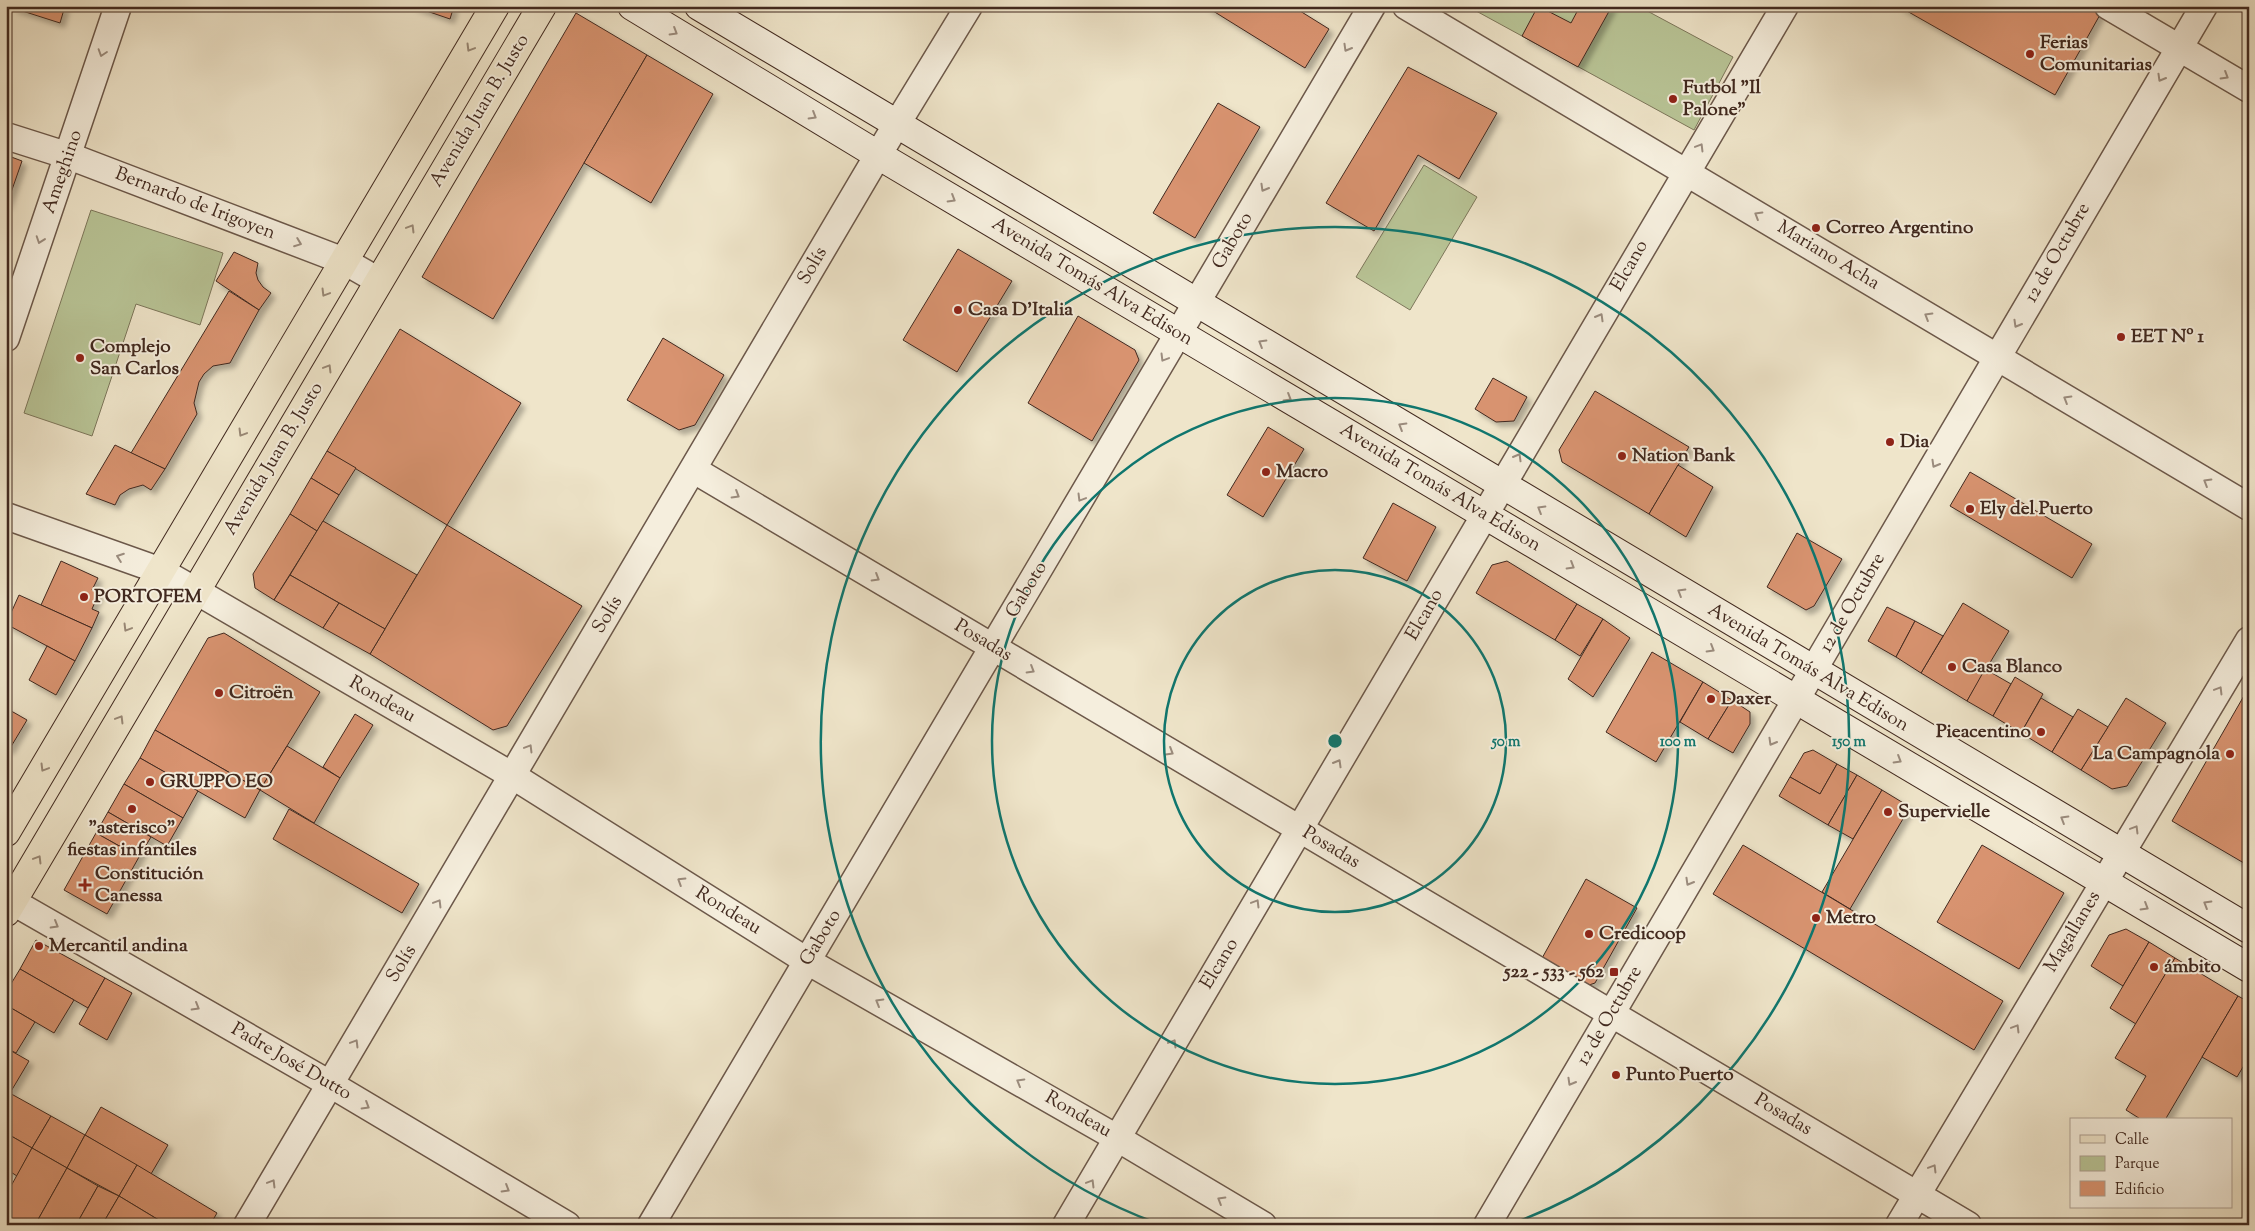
<svg xmlns="http://www.w3.org/2000/svg" width="2255" height="1231" viewBox="0 0 2255 1231" font-family="'Sorts Mill Goudy',serif">
<defs>
<filter id="shadow"><feDropShadow dx="4.5" dy="4.5" stdDeviation="2.5" flood-color="#0004"/></filter>
</defs>
<rect width="100%" height="100%" fill="#efe5ca"/>
<filter id="stains"><feTurbulence type="fractalNoise" baseFrequency=".004" numOctaves="4"/><feColorMatrix values="0 0 0 0 .2 0 0 0 0 .09 0 0 0 0 .02 0 0 0 .5 -.17"/></filter>
<radialGradient id="worn" r=".72"><stop offset=".6" stop-color="#630" stop-opacity="0"/><stop offset="1" stop-color="#630" stop-opacity=".3"/></radialGradient>
<g fill="#b9c597" stroke="#7d775b">
<path d="M1467 6H1638L1733 57 1694 130Z"/>
<path d="M1424 165 1477 197 1410 310 1356 277Z"/>
<path d="M91 210 223 253 200 325 136 304 92 436 24 413Z"/>
</g>
<g fill="#d89370" stroke="#41291f" filter="url(#shadow)">
<path d="M13 6H65L60 23 13 8Z"/>
<path d="M412 6H454L450 19Z"/>
<path d="M1205 6H1292L1329 29 1305 68Z"/>
<path d="M1538 6 1571 23 1580 6H1612L1578 67 1522 36Z"/>
<path d="M1898 6H2089L2101 13 2055 95Z"/>
<path d="M576 13 647 55 493 319 422 277Z"/>
<path d="M647 55 713 94 651 203 584 163Z"/>
<path d="M1408 67 1497 113 1459 179 1418 155 1374 231 1326 203Z"/>
<path d="M1218 103 1260 127 1195 238 1153 213Z"/>
<path d="M6 155 22 161 6 207Z"/>
<path d="M958 249 1012 281 957 372 903 340Z"/>
<path d="M234 252 258 263 256 273 258 280 263 287 271 293 259 310 216 281Z"/>
<path d="M229 291 259 310 230 363 213 366 204 374 199 382 194 403 197 414 165 469 131 453Z"/>
<path d="M1078 316 1135 350 1139 360 1092 441 1028 403Z"/>
<path d="M400 329 521 403 447 525 327 451Z"/>
<path d="M663 338 724 375 695 425 679 430 627 400Z"/>
<path d="M1493 378 1527 397 1514 421 1496 422 1475 409Z"/>
<path d="M1595 391 1689 447 1649 514 1562 462 1559 450Z"/>
<path d="M1268 427 1304 449 1263 517 1227 495Z"/>
<path d="M115 445 165 469 151 490 143 485 129 489 120 495 115 505 86 494Z"/>
<path d="M327 451 356 468 339 495 311 478Z"/>
<path d="M1678 465 1713 487 1686 537 1649 514Z"/>
<path d="M1970 472 2092 544 2072 578 1950 506Z"/>
<path d="M311 478 339 495 317 531 290 514Z"/>
<path d="M1393 503 1436 527 1407 581 1363 558Z"/>
<path d="M290 514 317 531 274 600 255 588 253 574Z"/>
<path d="M323 521 417 575 385 629 290 575Z"/>
<path d="M447 525 582 606 507 726 493 730 370 654Z"/>
<path d="M1797 533 1842 559 1814 606 1806 610 1767 587Z"/>
<path d="M61 561 98 578 92 590 99 593 92 609 99 612 92 628 41 605Z"/>
<path d="M1507 561 1577 604 1555 640 1476 593 1492 565Z"/>
<path d="M290 575 339 603 323 628 274 600Z"/>
<path d="M19 595 92 628 75 661 6 624Z"/>
<path d="M339 603 385 629 370 654 323 628Z"/>
<path d="M1963 603 2009 631 1967 701 1921 673Z"/>
<path d="M1577 604 1603 619 1580 656 1555 640Z"/>
<path d="M1887 607 1915 621 1896 657 1868 641Z"/>
<path d="M1603 619 1630 638 1593 697 1568 679Z"/>
<path d="M1915 621 1943 636 1921 673 1896 657Z"/>
<path d="M224 633 320 692 260 790 155 730 208 638Z"/>
<path d="M47 646 75 661 56 695 29 680Z"/>
<path d="M1652 652 1703 682 1656 762 1606 732Z"/>
<path d="M1985 669 2011 684 1993 716 1967 701Z"/>
<path d="M2015 677 2043 694 2021 733 1993 716Z"/>
<path d="M1703 682 1732 700 1708 739 1680 722Z"/>
<path d="M2249 687V866L2172 821Z"/>
<path d="M2041 698 2073 717 2052 752 2021 733Z"/>
<path d="M2126 698 2166 723 2127 786 2112 789 2081 770Z"/>
<path d="M1732 700 1750 712V724L1733 753 1708 739Z"/>
<path d="M6 708 27 720 9 750 6 749Z"/>
<path d="M2078 709 2108 727 2081 770 2052 752Z"/>
<path d="M355 714 373 725 340 778 323 767Z"/>
<path d="M155 730 260 790 245 818 140 758Z"/>
<path d="M287 746 340 778 314 823 260 790Z"/>
<path d="M1813 750 1837 764 1820 794 1790 777 1804 753Z"/>
<path d="M140 758 198 791 183 818 124 784Z"/>
<path d="M1837 764 1857 775 1828 825 1779 796 1790 777 1820 794Z"/>
<path d="M1857 775 1882 790 1853 839 1828 825Z"/>
<path d="M124 784 183 818 167 846 108 812Z"/>
<path d="M1882 790 1910 807 1850 909 1822 892Z"/>
<path d="M289 809 419 884 402 913 273 839Z"/>
<path d="M108 812 151 837 139 857 96 833Z"/>
<path d="M96 833 139 857 107 914 64 890Z"/>
<path d="M1743 845 2003 1001 1974 1050 1713 894Z"/>
<path d="M1982 845 2064 893 2019 969 1937 922Z"/>
<path d="M1586 879 1637 908 1595 983 1586 986 1541 960Z"/>
<path d="M2126 929 2149 942 2123 986 2091 966 2109 935Z"/>
<path d="M36 940 105 978 88 1008 20 969Z"/>
<path d="M2149 942 2175 958 2136 1024 2110 1008Z"/>
<path d="M2175 958 2238 996 2165 1120H2142L2126 1110 2146 1076 2115 1058Z"/>
<path d="M20 969 74 1000 54 1033 6 1005V992Z"/>
<path d="M105 978 132 993 107 1040 79 1024Z"/>
<path d="M2238 996 2249 1002V1057L2237 1077 2202 1057Z"/>
<path d="M6 1005 35 1022 16 1053 6 1048Z"/>
<path d="M6 1048 29 1061 10 1093 6 1091Z"/>
<path d="M6 1091 51 1116 32 1148 6 1133Z"/>
<path d="M101 1107 168 1145 151 1174 85 1135Z"/>
<path d="M51 1116 85 1135 67 1168 32 1148Z"/>
<path d="M6 1133 32 1148 17 1176 6 1169Z"/>
<path d="M85 1135 137 1165 119 1196 67 1168Z"/>
<path d="M32 1148 67 1168 35 1225H6V1195Z"/>
<path d="M137 1165 217 1213 210 1225H167L119 1196Z"/>
<path d="M67 1168 98 1186 76 1225H35Z"/>
<path d="M98 1186 119 1196 102 1225H76Z"/>
<path d="M119 1196 167 1225H102Z"/>
</g>
<g fill="none" stroke-linecap="round" stroke-linejoin="round">
<g stroke="#6c584a" stroke-width="29">
<g id="minor">
<path d="M1406 6 2249 507"/>
<path d="M2108 6 2249 89"/>
<path d="M6 136 69 156 344 261 379 281"/>
<path d="M6 338 118 6"/>
<path d="M694 470 1968 1225"/>
<path d="M6 516 161 571 196 591 513 776 807 961 1117 1138 1263 1225"/>
<path d="M6 898 330 1084 567 1225"/>
<path d="M247 1225 878 155 969 6"/>
<path d="M651 1225 1372 6"/>
<path d="M1066 1225 1785 6"/>
<path d="M1487 1225 2204 6"/>
<path d="M1899 1225 2249 640"/>
</g>
</g>
<g stroke="#41291f" stroke-width="30">
<g id="secondary">
<path d="M632 6 878 155 2249 968"/>
<path d="M699 6 2249 929"/>
</g>
</g>
<g stroke="#41291f" stroke-width="30">
<g id="primary">
<path d="M6 832 495 6"/>
<path d="M6 912 542 6"/>
</g>
</g>
<use href="#minor" stroke="#f5eedd" stroke-width="26"/>
<use href="#secondary" stroke="#f5eedd" stroke-width="28"/>
<use href="#primary" stroke="#efe5ca" stroke-width="28"/>
</g>
<defs><path id="oneway-chevron" d="M-2-3.5L2.5 0L-2 3.5" fill="none" stroke-width="1.6" stroke-linecap="round" stroke-linejoin="round" transform="scale(1.25)"/></defs>
<g stroke="#9b8c7e">
<use href="#oneway-chevron" transform="translate(674 32) rotate(31)"/>
<use href="#oneway-chevron" transform="translate(1347 48) rotate(120)"/>
<use href="#oneway-chevron" transform="translate(102 53) rotate(108)"/>
<use href="#oneway-chevron" transform="translate(2225 76) rotate(31)"/>
<use href="#oneway-chevron" transform="translate(2161 78) rotate(120)"/>
<use href="#oneway-chevron" transform="translate(813 116) rotate(31)"/>
<use href="#oneway-chevron" transform="translate(1700 147) rotate(-59)"/>
<use href="#oneway-chevron" transform="translate(1264 188) rotate(120)"/>
<use href="#oneway-chevron" transform="translate(952 199) rotate(31)"/>
<use href="#oneway-chevron" transform="translate(1758 215) rotate(-149)"/>
<use href="#oneway-chevron" transform="translate(40 240) rotate(109)"/>
<use href="#oneway-chevron" transform="translate(298 243) rotate(21)"/>
<use href="#oneway-chevron" transform="translate(1928 316) rotate(-149)"/>
<use href="#oneway-chevron" transform="translate(1600 317) rotate(-60)"/>
<use href="#oneway-chevron" transform="translate(2017 324) rotate(120)"/>
<use href="#oneway-chevron" transform="translate(1262 343) rotate(-149)"/>
<use href="#oneway-chevron" transform="translate(1164 358) rotate(121)"/>
<use href="#oneway-chevron" transform="translate(1288 398) rotate(31)"/>
<use href="#oneway-chevron" transform="translate(2067 399) rotate(-149)"/>
<use href="#oneway-chevron" transform="translate(1402 426) rotate(-149)"/>
<use href="#oneway-chevron" transform="translate(1518 457) rotate(-60)"/>
<use href="#oneway-chevron" transform="translate(1935 464) rotate(120)"/>
<use href="#oneway-chevron" transform="translate(2207 482) rotate(-149)"/>
<use href="#oneway-chevron" transform="translate(736 495) rotate(31)"/>
<use href="#oneway-chevron" transform="translate(1081 498) rotate(121)"/>
<use href="#oneway-chevron" transform="translate(1541 509) rotate(-149)"/>
<use href="#oneway-chevron" transform="translate(120 557) rotate(-160)"/>
<use href="#oneway-chevron" transform="translate(1571 566) rotate(31)"/>
<use href="#oneway-chevron" transform="translate(876 578) rotate(31)"/>
<use href="#oneway-chevron" transform="translate(1681 592) rotate(-149)"/>
<use href="#oneway-chevron" transform="translate(1711 649) rotate(31)"/>
<use href="#oneway-chevron" transform="translate(1031 670) rotate(31)"/>
<use href="#oneway-chevron" transform="translate(2219 690) rotate(-59)"/>
<use href="#oneway-chevron" transform="translate(1772 742) rotate(120)"/>
<use href="#oneway-chevron" transform="translate(529 748) rotate(-59)"/>
<use href="#oneway-chevron" transform="translate(1170 752) rotate(31)"/>
<use href="#oneway-chevron" transform="translate(1898 760) rotate(31)"/>
<use href="#oneway-chevron" transform="translate(1338 763) rotate(-60)"/>
<use href="#oneway-chevron" transform="translate(2064 819) rotate(-149)"/>
<use href="#oneway-chevron" transform="translate(2135 829) rotate(-59)"/>
<use href="#oneway-chevron" transform="translate(681 881) rotate(-148)"/>
<use href="#oneway-chevron" transform="translate(1689 882) rotate(120)"/>
<use href="#oneway-chevron" transform="translate(438 903) rotate(-59)"/>
<use href="#oneway-chevron" transform="translate(1256 903) rotate(-59)"/>
<use href="#oneway-chevron" transform="translate(2207 904) rotate(-149)"/>
<use href="#oneway-chevron" transform="translate(2145 907) rotate(31)"/>
<use href="#oneway-chevron" transform="translate(55 925) rotate(30)"/>
<use href="#oneway-chevron" transform="translate(879 1002) rotate(-150)"/>
<use href="#oneway-chevron" transform="translate(196 1007) rotate(30)"/>
<use href="#oneway-chevron" transform="translate(2016 1028) rotate(-59)"/>
<use href="#oneway-chevron" transform="translate(355 1043) rotate(-59)"/>
<use href="#oneway-chevron" transform="translate(1173 1043) rotate(-59)"/>
<use href="#oneway-chevron" transform="translate(1020 1082) rotate(-150)"/>
<use href="#oneway-chevron" transform="translate(1571 1082) rotate(120)"/>
<use href="#oneway-chevron" transform="translate(366 1106) rotate(31)"/>
<use href="#oneway-chevron" transform="translate(1933 1168) rotate(-59)"/>
<use href="#oneway-chevron" transform="translate(272 1183) rotate(-59)"/>
<use href="#oneway-chevron" transform="translate(1091 1183) rotate(-59)"/>
<use href="#oneway-chevron" transform="translate(506 1189) rotate(31)"/>
<use href="#oneway-chevron" transform="translate(1221 1200) rotate(-149)"/>
</g>
<g stroke="#988774">
<use href="#oneway-chevron" transform="translate(470 48) rotate(121)"/>
<use href="#oneway-chevron" transform="translate(411 228) rotate(-59)"/>
<use href="#oneway-chevron" transform="translate(325 293) rotate(121)"/>
<use href="#oneway-chevron" transform="translate(328 368) rotate(-59)"/>
<use href="#oneway-chevron" transform="translate(242 433) rotate(121)"/>
<use href="#oneway-chevron" transform="translate(127 628) rotate(121)"/>
<use href="#oneway-chevron" transform="translate(120 719) rotate(-59)"/>
<use href="#oneway-chevron" transform="translate(44 768) rotate(121)"/>
<use href="#oneway-chevron" transform="translate(38 859) rotate(-59)"/>
</g>
<g fill="none" stroke="#0f766e" stroke-width="2.5">
<circle cx="1335" cy="741" r="171"/>
<circle cx="1335" cy="741" r="343"/>
<path d="M1159 1224A514 514 0 1 1 1511 1224"/>
</g>
<g fill="#8f2418" stroke="#f5eedd" stroke-width="2">
<circle cx="2030" cy="54" r="5"/>
<circle cx="1673" cy="99" r="5"/>
<circle cx="1816" cy="228" r="5"/>
<circle cx="958" cy="310" r="5"/>
<circle cx="2121" cy="337" r="5"/>
<circle cx="80" cy="358" r="5"/>
<circle cx="1890" cy="442" r="5"/>
<circle cx="1622" cy="456" r="5"/>
<circle cx="1266" cy="472" r="5"/>
<circle cx="1970" cy="509" r="5"/>
<circle cx="84" cy="597" r="5"/>
<circle cx="1952" cy="667" r="5"/>
<circle cx="219" cy="693" r="5"/>
<circle cx="1711" cy="699" r="5"/>
<circle cx="2041" cy="732" r="5"/>
<circle cx="2230" cy="754" r="5"/>
<circle cx="150" cy="782" r="5"/>
<circle cx="132" cy="809" r="5"/>
<circle cx="1888" cy="812" r="5"/>
<path d="M82.5 877.5h5v5h5v5h-5v5h-5v-5h-5v-5h5z"/>
<circle cx="1816" cy="918" r="5"/>
<circle cx="1589" cy="934" r="5"/>
<circle cx="39" cy="946" r="5"/>
<circle cx="2154" cy="967" r="5"/>
<rect x="1609" y="967" width="10" height="10" rx="2.5"/>
<circle cx="1616" cy="1075" r="5"/>
</g>
<g text-anchor="middle" dominant-baseline="central" stroke-width="4" stroke-linejoin="round" paint-order="stroke">
<g font-size="19" font-weight="bold" fill="#41291f" stroke="#f5eedd" text-anchor="start">
<text x="2040" y="43">Ferias<tspan x="2040" dy="22">Comunitarias</tspan></text>
<text x="1683" y="88">Futbol "Il<tspan x="1683" dy="22">Palone"</tspan></text>
<text x="1826" y="228">Correo Argentino</text>
<text x="968" y="310">Casa D'Italia</text>
<text x="2131" y="337">EET Nº 1</text>
<text x="90" y="347">Complejo<tspan x="90" dy="22">San Carlos</tspan></text>
<text x="1900" y="442">Dia</text>
<text x="1632" y="456">Nation Bank</text>
<text x="1276" y="472">Macro</text>
<text x="1980" y="509">Ely del Puerto</text>
<text x="94" y="597">PORTOFEM</text>
<text x="1962" y="667">Casa Blanco</text>
<text x="229" y="693">Citroën</text>
<text x="1721" y="699">Daxer</text>
<text x="2031" y="732" text-anchor="end">Pieacentino</text>
<text x="2220" y="754" text-anchor="end">La Campagnola</text>
<text x="160" y="782">GRUPPO EO</text>
<text x="1898" y="812">Supervielle</text>
<text x="132" y="828" text-anchor="middle">"asterisco"<tspan x="132" dy="22">fiestas infantiles</tspan></text>
<text x="95" y="874">Constitución<tspan x="95" dy="22">Canessa</tspan></text>
<text x="1826" y="918">Metro</text>
<text x="1599" y="934">Credicoop</text>
<text x="49" y="946">Mercantil andina</text>
<text x="2164" y="967">ámbito</text>
<text x="1604" y="972" text-anchor="end">522 - 533 - 562</text>
<text x="1626" y="1075">Punto Puerto</text>
</g>
<g font-size="19" fill="#41291f" stroke="#f5eedd">
<text transform="translate(480 111) rotate(-59)">Avenida Juan B. Justo</text>
<text transform="translate(63 172) rotate(-71)">Ameghino</text>
<text transform="translate(195 204) rotate(21)">Bernardo de Irigoyen</text>
<text transform="translate(1233 241) rotate(-60)">Gaboto</text>
<text transform="translate(2058 253) rotate(-60)">12 de Octubre</text>
<text transform="translate(1828 256) rotate(31)">Mariano Acha</text>
<text transform="translate(813 266) rotate(-60)">Solís</text>
<text transform="translate(1630 266) rotate(-60)">Elcano</text>
<text transform="translate(1092 282) rotate(31)">Avenida Tomás Alva Edison</text>
<text transform="translate(274 459) rotate(-59)">Avenida Juan B. Justo</text>
<text transform="translate(1440 488) rotate(31)">Avenida Tomás Alva Edison</text>
<text transform="translate(1027 590) rotate(-59)">Gaboto</text>
<text transform="translate(1853 603) rotate(-60)">12 de Octubre</text>
<text transform="translate(608 615) rotate(-59)">Solís</text>
<text transform="translate(1425 615) rotate(-60)">Elcano</text>
<text transform="translate(983 641) rotate(31)">Posadas</text>
<text transform="translate(1808 668) rotate(31)">Avenida Tomás Alva Edison</text>
<text transform="translate(382 700) rotate(30)">Rondeau</text>
<text transform="translate(1331 848) rotate(31)">Posadas</text>
<text transform="translate(728 911) rotate(32)">Rondeau</text>
<text transform="translate(2073 932) rotate(-59)">Magallanes</text>
<text transform="translate(821 938) rotate(-59)">Gaboto</text>
<text transform="translate(402 964) rotate(-59)">Solís</text>
<text transform="translate(1220 964) rotate(-59)">Elcano</text>
<text transform="translate(1610 1016) rotate(-60)">12 de Octubre</text>
<text transform="translate(291 1062) rotate(30)">Padre José Dutto</text>
<text transform="translate(1078 1115) rotate(30)">Rondeau</text>
<text transform="translate(1783 1115) rotate(31)">Posadas</text>
</g>
</g>
<circle cx="1335" cy="741" r="8" fill="#0f766e" stroke="#f5eedd" stroke-width="2.5"/>
<g font-size="15" text-anchor="middle" font-weight="bold" fill="#0f766e" stroke="#f5eedd" stroke-width="4" stroke-linejoin="round" paint-order="stroke">
<text x="1506" y="746">50 m</text>
<text x="1678" y="746">100 m</text>
<text x="1849" y="746">150 m</text>
</g>
<rect width="2255" height="1231" fill="none" stroke="#efe5ca" stroke-width="25"/>
<rect x="8" y="8" width="2240" height="1216" fill="none" stroke="#41291f" stroke-width="2.5"/>
<rect x="12" y="12" width="2230" height="1206" fill="none" stroke="#41291f"/>
<rect x="2070" y="1118" width="162" height="90" fill="#f5eedd" stroke="#ad9f91"/>
<rect x="2080" y="1135" width="25" height="8" fill="#efe5ca" stroke="#ad9f91"/>
<text x="2115" y="1144" font-size="15" fill="#41291f">Calle</text>
<rect x="2080" y="1156" width="25" height="15" fill="#b9c597" stroke="#ad9f91"/>
<text x="2115" y="1168" font-size="15" fill="#41291f">Parque</text>
<rect x="2080" y="1181" width="25" height="15" fill="#d89370" stroke="#ad9f91"/>
<text x="2115" y="1194" font-size="15" fill="#41291f">Edificio</text>
<rect width="100%" height="100%" filter="url(#stains)"/>
<rect width="100%" height="100%" fill="url(#worn)"/>
</svg>
